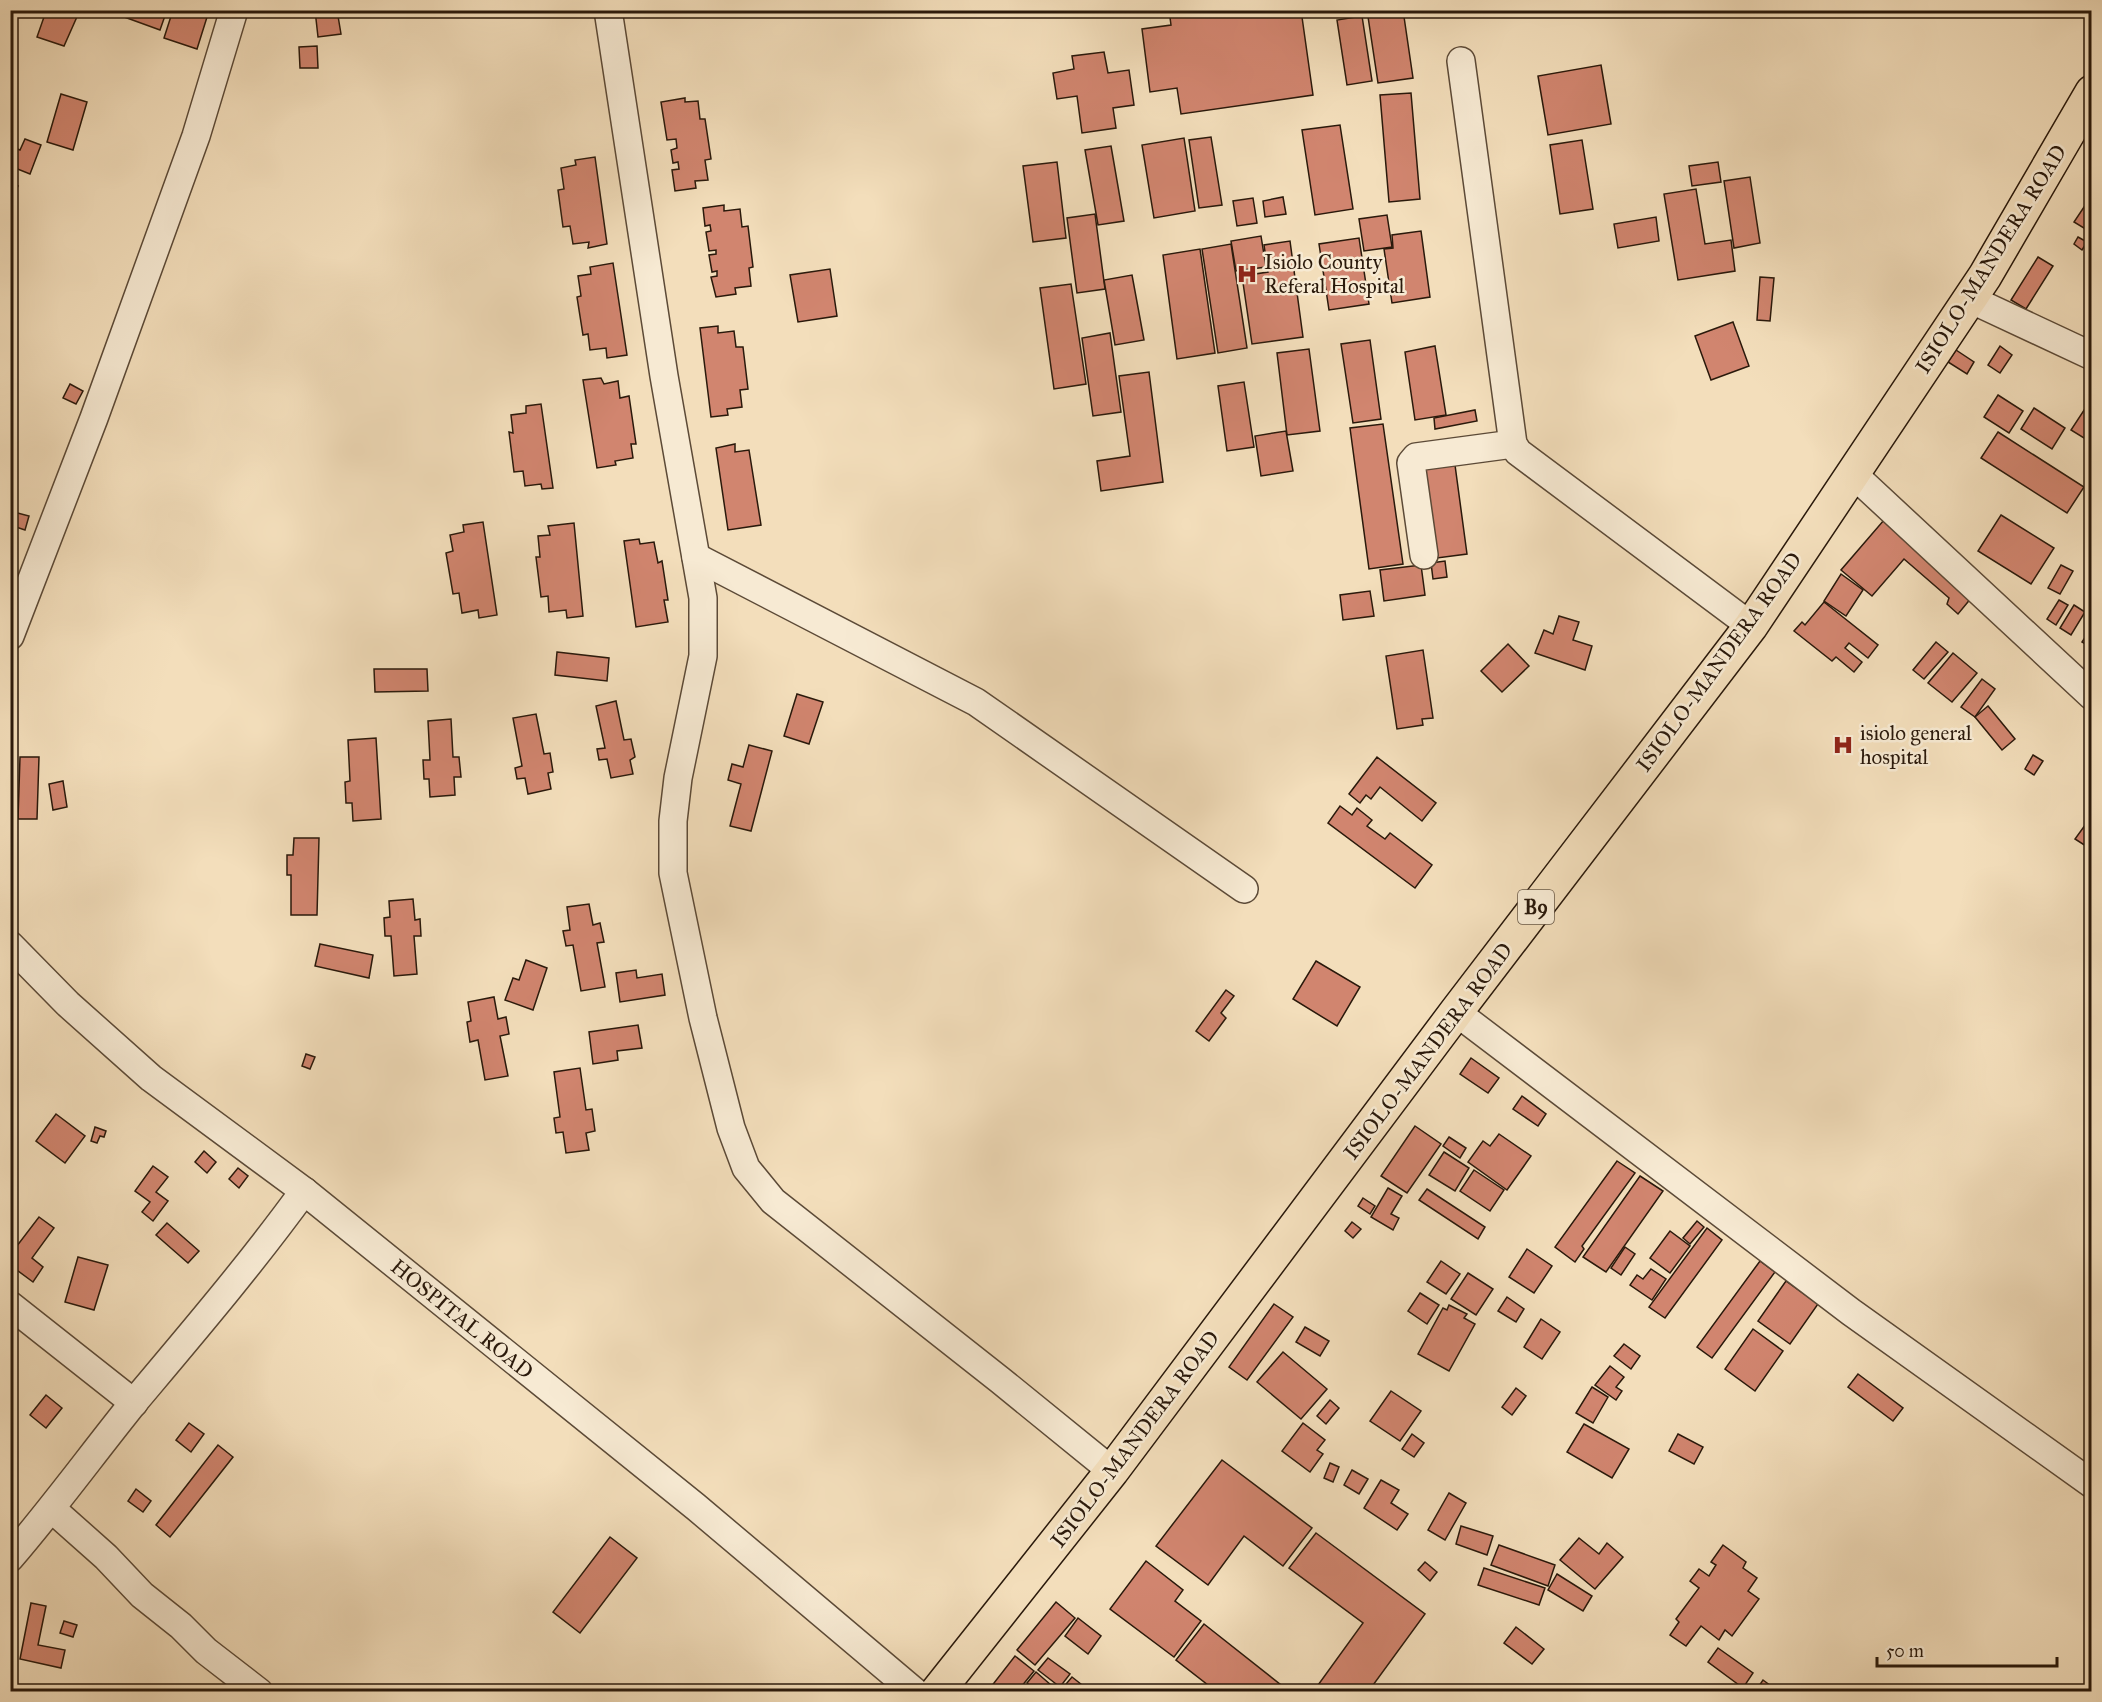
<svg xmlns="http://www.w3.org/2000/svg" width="2102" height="1702" viewBox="0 0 2102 1702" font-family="'IM FELL Great Primer',serif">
<rect width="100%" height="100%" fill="#f3debb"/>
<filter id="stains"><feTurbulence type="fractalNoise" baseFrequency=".00333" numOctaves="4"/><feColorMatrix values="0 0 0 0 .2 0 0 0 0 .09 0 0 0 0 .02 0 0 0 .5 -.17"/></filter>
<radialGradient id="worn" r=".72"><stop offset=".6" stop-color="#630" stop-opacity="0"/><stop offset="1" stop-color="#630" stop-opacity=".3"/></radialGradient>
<g fill="#d1856f" stroke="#2a190b" stroke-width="1.5">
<path d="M43 10H80L64 46 37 37 44 17 41 16Z"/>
<path d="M105 10H167L160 30Z"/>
<path d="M173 10H198L208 14 197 49 164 38Z"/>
<path d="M315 10H337L341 34 318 37Z"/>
<path d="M1169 10H1301L1313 95 1181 114 1177 88 1150 92 1142 29 1171 25Z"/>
<path d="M1367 10H1403L1413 78 1378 83Z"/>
<path d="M1362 16 1372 81 1347 85 1337 20Z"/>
<path d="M317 46 318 68H300L299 47Z"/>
<path d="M1104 52 1108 73 1129 70 1134 105 1113 108 1116 128 1082 133 1077 96 1057 99 1053 73 1074 69 1072 56Z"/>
<path d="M1601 65 1611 124 1548 135 1538 76Z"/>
<path d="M1411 93 1420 199 1389 202 1380 95Z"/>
<path d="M61 94 87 102 73 150 47 142Z"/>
<path d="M685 98V102L698 101 700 119H705L711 159 705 160 708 180 695 181 696 188 675 191 672 170 679 169 678 162 673 163 671 150 677 148 676 139 667 140 661 102Z"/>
<path d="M1340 125 1353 209 1315 215 1302 130Z"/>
<path d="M1211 137 1222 205 1199 208 1189 140Z"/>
<path d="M1184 138 1195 211 1154 218 1142 145Z"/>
<path d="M25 139 41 145 30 174 10 166V146L20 150Z"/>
<path d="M1582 140 1593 209 1560 214 1550 145Z"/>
<path d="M1111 146 1124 221 1098 225 1085 150Z"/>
<path d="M595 157 607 244 588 248 589 242 573 244 570 226 563 227 558 190 564 189 561 168 576 165 575 160Z"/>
<path d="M1057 162 1066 238 1033 242 1023 166Z"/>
<path d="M1718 162 1721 182 1692 186 1689 166Z"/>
<path d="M10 176 15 178 12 184 18 186 10 204Z"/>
<path d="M1750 177 1760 243 1734 248 1724 181Z"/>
<path d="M1696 189 1705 244 1731 240 1735 271 1678 280 1664 194Z"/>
<path d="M2092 195V233L2074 222Z"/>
<path d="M1283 197 1286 214 1265 217 1263 201Z"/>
<path d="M1253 198 1257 223 1237 226 1233 201Z"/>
<path d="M724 205V211L740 209 742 227 748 226 753 267 749 268 751 286 735 288 736 294 716 297 711 277 717 276V271L712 272 709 255 716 254V250L709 251 706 232 711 231 710 225 705 226 703 208Z"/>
<path d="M1095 214 1105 289 1077 293 1067 218Z"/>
<path d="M1387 215 1392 247 1364 251 1359 219Z"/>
<path d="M1656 217 1659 241 1618 248 1614 224Z"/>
<path d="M1421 231 1430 297 1392 303 1384 249 1393 248 1392 235Z"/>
<path d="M1261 236 1266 267 1236 271 1231 241Z"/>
<path d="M2078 237 2087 242 2082 250 2074 244Z"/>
<path d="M1359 238 1369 304 1329 310 1319 244Z"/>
<path d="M1290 241 1303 337 1252 344 1242 276 1268 272 1264 245Z"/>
<path d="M1231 244 1247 348 1218 353 1202 249Z"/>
<path d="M1200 249 1215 353 1177 359 1163 255Z"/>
<path d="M2038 257 2053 266 2026 309 2011 300Z"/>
<path d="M613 263 627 355 607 358 606 348 590 350 588 334 583 335 577 297 581 296 578 276 591 274 590 267Z"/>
<path d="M830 269 837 316 798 322 790 275Z"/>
<path d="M1132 275 1144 340 1115 345 1104 280Z"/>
<path d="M1760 277 1774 278 1770 321 1757 320Z"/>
<path d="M1071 284 1086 384 1054 389 1040 288Z"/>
<path d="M1733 322 1749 366 1711 380 1695 336Z"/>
<path d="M718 326V333L734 331 736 347H743L748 389 740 390 742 407 727 409 728 415 711 417 700 328Z"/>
<path d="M1110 333 1121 412 1093 416 1082 338Z"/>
<path d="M1370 340 1381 419 1353 423 1341 344Z"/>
<path d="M1435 346 1446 415 1415 420 1405 352Z"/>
<path d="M2000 346 2012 355 2000 373 1988 365Z"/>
<path d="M1309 349 1320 431 1287 435 1277 353Z"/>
<path d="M1956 350 1974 362 1967 374 1948 362Z"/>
<path d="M1149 372 1163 482 1101 491 1097 461 1130 456 1119 376Z"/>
<path d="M601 378 604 384 618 381 620 398 629 396 636 444H631L633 458 615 461 616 465 597 468 583 380Z"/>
<path d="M1244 382 1254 447 1227 451 1218 386Z"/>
<path d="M70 384 83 391 76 404 63 398Z"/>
<path d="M1998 395 2023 411 2009 433 1984 417Z"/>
<path d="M2092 398V443L2071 430Z"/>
<path d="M541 404 553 488 542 489 541 484 525 486 523 471 514 472 509 432 513 433 511 415 526 413V406Z"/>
<path d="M2034 408 2065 428 2052 449 2021 429Z"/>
<path d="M1475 410 1477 421 1435 429 1434 418Z"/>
<path d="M1383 424 1403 564 1369 569 1350 428Z"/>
<path d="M1286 431 1293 471 1261 476 1255 436Z"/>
<path d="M1998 432 2084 487 2067 513 1981 458Z"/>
<path d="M735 444V452L749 450 761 525 728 530 716 448Z"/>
<path d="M1455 465 1467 554 1437 558 1425 469Z"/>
<path d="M10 511 29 516 25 530 10 525Z"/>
<path d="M2001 515 2054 548 2031 584 1978 551Z"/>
<path d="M1884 520 1972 597 1958 614 1947 604 1949 598 1904 559 1872 596 1841 570Z"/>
<path d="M483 522 497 615 479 618 478 610 462 613 459 593 453 594 446 553 453 551 450 535 464 532 463 525Z"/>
<path d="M574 523 583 616 567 618 566 610 549 612 548 596 541 597 536 557H540L538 536 550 535 548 526Z"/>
<path d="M639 539 640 544 654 542 658 563 662 561 668 600H664L668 622 636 627 624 541Z"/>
<path d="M1445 561 1447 577 1433 579 1431 563Z"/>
<path d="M1421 565 1425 595 1384 601 1380 570Z"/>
<path d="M2061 565 2073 571 2060 594 2048 588Z"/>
<path d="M1841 574 1863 590 1846 616 1824 601Z"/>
<path d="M1370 591 1374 616 1343 620 1340 595Z"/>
<path d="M2059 600 2068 605 2056 625 2047 619Z"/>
<path d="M1824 602 1878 645 1868 658 1849 643 1845 648 1862 662 1854 672 1836 657 1832 661 1794 631 1802 622 1805 625Z"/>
<path d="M2074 605 2085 612 2071 635 2060 628Z"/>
<path d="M1559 616 1579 622 1573 640 1592 646 1585 670 1535 653 1544 630 1553 634Z"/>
<path d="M2092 627V648L2082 642Z"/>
<path d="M1936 642 1948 652 1924 679 1913 670Z"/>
<path d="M1508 644 1529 666 1502 692 1481 671Z"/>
<path d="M1423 650 1433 718 1422 719 1423 725 1397 729 1386 656Z"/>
<path d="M557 652 609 658 607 681 555 675Z"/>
<path d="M1953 653 1977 673 1952 702 1928 683Z"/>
<path d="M374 669H427L428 691 375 692Z"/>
<path d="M1982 679 1995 689 1975 717 1961 707Z"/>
<path d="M797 694 823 702 809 744 784 736Z"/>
<path d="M616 701 624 740 631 739 635 757 630 760 633 774 611 778 607 759 599 760 597 749 605 748 596 706Z"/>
<path d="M1988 706 2015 739 2002 750 1975 717Z"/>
<path d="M536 714 544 754 550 753 553 772 548 773 551 789 528 794 525 778 517 779 515 768 522 766 513 718Z"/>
<path d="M451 719 453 757H459L461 777H454L455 795 430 797 429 779H424L423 760H430L428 721Z"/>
<path d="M376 738 381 819 353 821 352 803H346L345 782 350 781 348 740Z"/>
<path d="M749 745 772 751 751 831 730 826 741 784 728 780 732 764 743 767Z"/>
<path d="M2033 755 2043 761 2034 775 2025 769Z"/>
<path d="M20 757H39L37 819H18Z"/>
<path d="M1377 757 1436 803 1422 821 1380 787 1371 799 1366 795 1360 803 1349 794Z"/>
<path d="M63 781 67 807 53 810 49 784Z"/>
<path d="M1340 806 1352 815 1357 808 1372 820 1367 826 1385 839 1390 833 1432 865 1415 888 1328 823Z"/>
<path d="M2088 821 2092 824V845L2089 848 2075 839Z"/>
<path d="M294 838H319L317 915H291V875H287V855H293Z"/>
<path d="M413 899 415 920 420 919 421 936H414L417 974 394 976 391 936H385L384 918 390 917 389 901Z"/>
<path d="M589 904 593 925 600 923 604 942 597 943 605 987 581 991 573 945 566 946 563 931 570 930 567 907Z"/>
<path d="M320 944 373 955 369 978 315 966Z"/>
<path d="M526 960 547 968 533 1010 505 1000 513 978 519 980Z"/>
<path d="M1316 961 1360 987 1337 1026 1293 999Z"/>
<path d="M636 970 637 978 662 974 665 995 620 1002 616 973Z"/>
<path d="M1226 990 1234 996 1221 1013 1226 1018 1209 1041 1196 1031Z"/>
<path d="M494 997 498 1019 506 1017 509 1034 500 1036 508 1076 485 1080 478 1040 470 1042 467 1022 471 1021 468 1002Z"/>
<path d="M638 1025 642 1048 617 1051 618 1060 593 1064 589 1032Z"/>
<path d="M306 1054 315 1057 310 1069 302 1066Z"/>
<path d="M1471 1058 1499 1078 1488 1093 1460 1074Z"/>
<path d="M580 1068 586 1110 592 1109 595 1131 586 1133 589 1150 566 1153 563 1132 556 1133 554 1118 560 1117 554 1072Z"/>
<path d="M1522 1096 1546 1114 1538 1126 1513 1109Z"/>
<path d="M56 1114 85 1136 65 1163 36 1141Z"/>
<path d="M1415 1126 1441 1144 1407 1193 1381 1176Z"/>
<path d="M95 1127 106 1131 104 1137 100 1136 97 1143 91 1141Z"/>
<path d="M1499 1134 1531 1156 1507 1190 1468 1162 1483 1141 1490 1146Z"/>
<path d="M1449 1137 1466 1148 1460 1158 1443 1146Z"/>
<path d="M204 1151 216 1162 207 1173 195 1162Z"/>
<path d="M1444 1152 1469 1168 1455 1191 1429 1175Z"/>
<path d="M1617 1161 1635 1173 1582 1246 1584 1249 1575 1262 1555 1247Z"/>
<path d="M153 1166 168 1177 156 1192 168 1201 153 1221 142 1212 150 1202 135 1191Z"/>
<path d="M238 1168 248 1176 239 1188 229 1179Z"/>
<path d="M1474 1170 1504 1190 1490 1211 1460 1191Z"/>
<path d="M1640 1176 1663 1191 1606 1272 1583 1257Z"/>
<path d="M1388 1188 1402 1196 1391 1214 1399 1218 1393 1230 1371 1217Z"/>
<path d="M1427 1189 1485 1227 1478 1239 1419 1200Z"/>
<path d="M1363 1198 1375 1206 1370 1214 1358 1206Z"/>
<path d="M39 1217 54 1228 32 1258 43 1267 33 1282 10 1265V1255Z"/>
<path d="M1697 1221 1704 1227 1690 1244 1683 1238Z"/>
<path d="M1352 1222 1361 1229 1353 1238 1345 1231Z"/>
<path d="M167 1223 199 1251 188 1263 156 1235Z"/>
<path d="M1707 1228 1722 1240 1665 1318 1649 1307Z"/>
<path d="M1670 1231 1690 1246 1670 1273 1650 1258Z"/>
<path d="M1625 1247 1635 1254 1621 1275 1611 1268Z"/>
<path d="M1527 1249 1552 1266 1534 1293 1509 1277Z"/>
<path d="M78 1257 108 1265 94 1310 65 1302Z"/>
<path d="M1441 1261 1460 1274 1446 1294 1427 1282Z"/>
<path d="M1760 1261 1775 1272 1712 1358 1697 1347Z"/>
<path d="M1651 1269 1666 1279 1652 1300 1630 1285 1637 1275 1643 1279Z"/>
<path d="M1468 1273 1493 1289 1476 1315 1451 1299Z"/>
<path d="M1786 1281 1818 1304 1790 1344 1758 1321Z"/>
<path d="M1420 1293 1439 1305 1427 1324 1408 1311Z"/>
<path d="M1507 1297 1524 1309 1516 1322 1498 1311Z"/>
<path d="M1274 1304 1293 1317 1247 1380 1229 1367Z"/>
<path d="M1449 1305 1467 1314 1464 1318 1475 1324 1449 1371 1418 1354 1443 1308 1447 1310Z"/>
<path d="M1541 1319 1560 1332 1542 1359 1524 1347Z"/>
<path d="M1305 1327 1329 1341 1320 1356 1296 1342Z"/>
<path d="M1753 1329 1783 1351 1755 1391 1725 1369Z"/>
<path d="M1624 1344 1640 1356 1631 1369 1614 1356Z"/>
<path d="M1283 1352 1327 1389 1301 1419 1257 1382Z"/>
<path d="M1610 1366 1624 1377 1616 1387 1622 1391 1616 1400 1595 1385Z"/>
<path d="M1858 1374 1903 1408 1893 1421 1848 1387Z"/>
<path d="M1592 1387 1608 1397 1593 1423 1576 1413Z"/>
<path d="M1516 1388 1526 1396 1512 1415 1502 1407Z"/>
<path d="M1391 1391 1421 1411 1400 1441 1370 1421Z"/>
<path d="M46 1395 62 1408 46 1428 30 1415Z"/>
<path d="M1330 1400 1339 1408 1326 1424 1317 1416Z"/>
<path d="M189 1423 204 1434 191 1452 176 1440Z"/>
<path d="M1303 1423 1325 1440 1317 1450 1323 1454 1310 1472 1282 1451Z"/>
<path d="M1584 1424 1629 1449 1612 1478 1567 1452Z"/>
<path d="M1412 1434 1424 1443 1414 1457 1402 1449Z"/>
<path d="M1678 1434 1703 1447 1694 1464 1669 1451Z"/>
<path d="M218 1445 233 1457 170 1537 156 1525Z"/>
<path d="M1222 1460 1312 1528 1283 1566 1244 1536 1208 1585 1156 1546Z"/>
<path d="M1330 1463 1339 1467 1333 1482 1324 1478Z"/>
<path d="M1352 1470 1368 1479 1359 1494 1344 1485Z"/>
<path d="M1381 1480 1399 1490 1391 1503 1408 1514 1397 1530 1364 1508Z"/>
<path d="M136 1489 151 1501 143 1512 128 1501Z"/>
<path d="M1449 1493 1466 1503 1445 1540 1428 1530Z"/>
<path d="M1461 1526 1493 1536 1487 1555 1456 1544Z"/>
<path d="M1316 1533 1425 1614 1368 1692H1313L1363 1623 1289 1568Z"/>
<path d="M610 1537 637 1558 580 1633 553 1612Z"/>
<path d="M1579 1538 1599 1554 1607 1543 1623 1557 1595 1589 1560 1560Z"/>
<path d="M1499 1545 1555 1565 1548 1586 1491 1565Z"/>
<path d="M1723 1545 1746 1562 1743 1568 1757 1578 1748 1591 1759 1599 1732 1636 1725 1630 1719 1640 1701 1626 1686 1646 1670 1635 1679 1622 1676 1619 1699 1588 1690 1581 1699 1569 1709 1576 1716 1565 1711 1562Z"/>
<path d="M1146 1561 1183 1590 1175 1601 1201 1621 1174 1657 1110 1609Z"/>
<path d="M1425 1562 1437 1572 1430 1581 1418 1570Z"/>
<path d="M1484 1568 1545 1588 1539 1605 1478 1585Z"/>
<path d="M1557 1574 1592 1596 1583 1611 1548 1590Z"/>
<path d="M1056 1602 1075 1618 1035 1665 1017 1650Z"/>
<path d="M31 1603 46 1606 38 1645 65 1650 61 1668 20 1659Z"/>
<path d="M1078 1618 1101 1636 1088 1654 1065 1636Z"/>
<path d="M64 1621 77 1625 73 1637 60 1633Z"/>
<path d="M1204 1624 1290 1692H1217L1176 1660Z"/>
<path d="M1516 1627 1544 1649 1532 1664 1504 1643Z"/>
<path d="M1718 1648 1753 1673 1743 1688 1708 1662Z"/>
<path d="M1015 1656 1034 1671 1017 1692H987Z"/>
<path d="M1048 1658 1070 1674 1060 1687 1038 1670Z"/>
<path d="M1036 1672 1059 1692H1037L1027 1683Z"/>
<path d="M1072 1677 1091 1692 1061 1690Z"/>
<path d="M1763 1680 1779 1692H1760L1757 1689Z"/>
</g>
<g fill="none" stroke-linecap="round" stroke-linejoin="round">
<g stroke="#5c4a37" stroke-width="30">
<g id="minor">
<path d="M608 10 664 376 703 598V656L678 778 673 821V873L703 1018 731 1128 746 1168 773 1201 1000 1380 1112 1471"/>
<path d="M1461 61 1513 444 1518 452 1751 626"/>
<path d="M1970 299 2092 356"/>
<path d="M1853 474 2092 696"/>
<path d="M1424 555 1411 463 1416 457 1513 444"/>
<path d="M696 557 976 702 1244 889"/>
<path d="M10 636 94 418 196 136 234 10"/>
<path d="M10 945 68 1004 151 1078 304 1191 696 1507 915 1692"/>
<path d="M1456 1012 1851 1312 2092 1484"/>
<path d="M10 1305 134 1403"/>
<path d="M52 1509 106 1557 142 1595 181 1626 206 1651 259 1692"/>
<path d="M10 1558C54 1507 93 1453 135 1401 193 1332 251 1264 304 1191"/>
</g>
</g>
<g stroke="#2a190b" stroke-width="36">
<path id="trunk" d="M937 1692 1112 1471 1456 1012 1751 626 1985 276 2092 92"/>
</g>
<use href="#minor" stroke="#f7ead3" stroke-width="27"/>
<use href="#trunk" stroke="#f3debb" stroke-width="33"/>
</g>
<defs>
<g id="hospital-bare" transform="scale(1.62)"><path d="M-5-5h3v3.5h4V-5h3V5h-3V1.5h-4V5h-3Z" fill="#8f2418" stroke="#f7ead3" stroke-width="2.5" paint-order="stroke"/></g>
</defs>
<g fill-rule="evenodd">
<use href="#hospital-bare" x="1247" y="274"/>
<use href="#hospital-bare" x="1843" y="745"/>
</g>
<g text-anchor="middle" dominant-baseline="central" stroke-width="5" stroke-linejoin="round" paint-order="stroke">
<rect fill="#f7ead3" stroke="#685847" stroke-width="1.5" x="1518" y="890" width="36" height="34" rx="4.5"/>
<g font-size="20" font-weight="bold" fill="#2a190b">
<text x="1536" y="907">B9</text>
</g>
<g font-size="21" fill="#2a190b" stroke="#f7ead3">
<text transform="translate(1991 259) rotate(-58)">ISIOLO-MANDERA ROAD</text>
<text transform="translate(1719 662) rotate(-54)">ISIOLO-MANDERA ROAD</text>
<text transform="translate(1428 1051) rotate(-53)">ISIOLO-MANDERA ROAD</text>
<text transform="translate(462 1319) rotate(39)">HOSPITAL ROAD</text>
<text transform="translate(1135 1439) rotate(-53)">ISIOLO-MANDERA ROAD</text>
</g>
<g font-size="21" fill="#2a190b" stroke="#f7ead3" text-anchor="start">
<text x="1264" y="262">Isiolo County<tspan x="1264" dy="24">Referal Hospital</tspan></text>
<text x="1860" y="733">isiolo general<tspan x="1860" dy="24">hospital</tspan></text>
</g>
</g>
<rect width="2102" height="1702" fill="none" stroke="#f3debb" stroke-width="36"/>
<rect x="12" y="12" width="2078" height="1678" fill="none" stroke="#2a190b" stroke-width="3"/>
<rect x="18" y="18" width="2066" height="1666" fill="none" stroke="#2a190b" stroke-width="1.5"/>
<path d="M1877 1657v9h180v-9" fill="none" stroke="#2a190b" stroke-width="3"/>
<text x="1886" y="1657" font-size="18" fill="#2a190b" stroke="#f7ead3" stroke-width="4.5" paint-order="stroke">50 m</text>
<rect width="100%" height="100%" filter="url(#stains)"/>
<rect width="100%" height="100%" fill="url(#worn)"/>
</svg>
